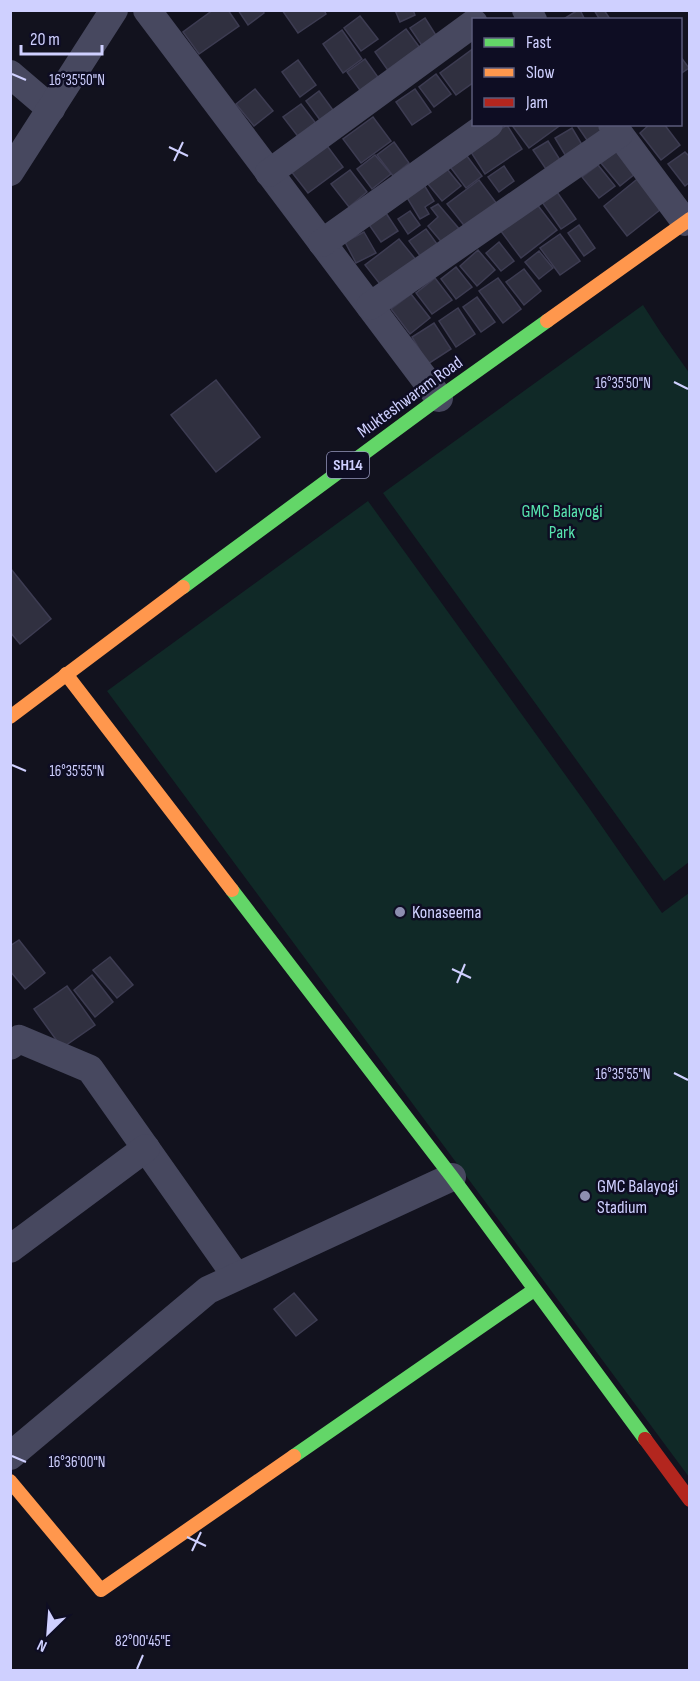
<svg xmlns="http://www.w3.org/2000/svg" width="700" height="1681" viewBox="0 0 700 1681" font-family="'Sofia Sans Condensed',sans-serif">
<rect width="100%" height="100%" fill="#12121e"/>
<g fill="#102927">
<path d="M643 305 661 333 690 374 689 862 664 881 383 493Z"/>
<path d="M368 501 587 805 662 913 689 893V1477L107 691Z"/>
</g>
<g fill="#303040" stroke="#3d3c52" stroke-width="1.5">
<path d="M213 10H228L239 26 199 54 183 32Z"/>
<path d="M238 10H263L264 13 248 25Z"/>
<path d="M282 10H324L326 14 298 33Z"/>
<path d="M395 10H413L415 15 400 22Z"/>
<path d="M578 10H580L585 20H562Z"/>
<path d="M594 10H604L610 19 600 20Z"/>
<path d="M360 16 378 39 361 51 344 28Z"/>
<path d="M425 18 439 40 425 50 410 28Z"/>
<path d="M406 29 426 56 394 79 375 52Z"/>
<path d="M342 30 362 59 343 73 323 44Z"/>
<path d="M474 48V82L456 95 440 73Z"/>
<path d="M680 56 689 68 680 74Z"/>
<path d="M365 59 380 80 362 93 347 72Z"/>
<path d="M298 60 316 85 300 97 282 72Z"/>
<path d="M436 74 451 94 434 107 419 87Z"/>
<path d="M255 89 273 111 254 126 236 104Z"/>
<path d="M415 89 431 112 412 125 396 102Z"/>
<path d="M319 91 333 110 320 120 306 101Z"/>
<path d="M301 104 321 130 303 143 283 117Z"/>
<path d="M373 117 391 141 361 163 343 139Z"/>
<path d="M511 124H562L529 148Z"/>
<path d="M576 124H602L607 131 589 143Z"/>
<path d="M650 124H664L680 145 661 160 640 133Z"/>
<path d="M507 125 522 149 485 174 469 149Z"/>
<path d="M572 128 584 148 567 158 555 138Z"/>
<path d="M548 141 562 163 548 172 533 150Z"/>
<path d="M394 142 409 163 393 176 377 155Z"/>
<path d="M325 143 343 167 308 193 290 170Z"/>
<path d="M622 147 640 170 620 186 601 163Z"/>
<path d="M461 148 482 176 466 188 445 160Z"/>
<path d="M685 152 690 157V182L685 186 668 164Z"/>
<path d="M375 155 391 174 372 189 357 169Z"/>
<path d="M442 163 461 186 442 201 423 178Z"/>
<path d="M598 165 615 186 599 198 582 177Z"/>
<path d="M504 166 514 181 499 192 488 177Z"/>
<path d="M350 170 367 192 349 207 331 184Z"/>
<path d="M641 176 665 206 627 236 604 206Z"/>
<path d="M421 180 434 201 425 207 429 214 420 219 403 191Z"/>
<path d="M479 180 497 204 466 228 447 204Z"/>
<path d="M557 192 576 219 561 229 542 202Z"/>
<path d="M536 203 557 230 521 258 500 230Z"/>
<path d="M380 204 398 231 381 242 363 216Z"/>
<path d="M438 204 461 231 444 245 428 226 438 217 431 208Z"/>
<path d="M410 211 420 225 408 234 398 219Z"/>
<path d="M579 225 595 248 584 256 568 233Z"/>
<path d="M426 229 440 248 424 261 409 241Z"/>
<path d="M364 232 376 253 356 263 345 242Z"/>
<path d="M560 234 580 261 560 275 540 248Z"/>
<path d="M399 239 417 261 383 288 365 265Z"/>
<path d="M499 242 514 261 501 271 486 253Z"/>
<path d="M478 250 495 270 477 286 460 266Z"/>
<path d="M539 251 553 268 539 279 525 262Z"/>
<path d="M456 267 472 287 456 299 441 279Z"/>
<path d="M524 269 541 291 524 305 506 282Z"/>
<path d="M435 278 452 300 432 314 416 293Z"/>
<path d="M498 278 521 309 503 323 479 291Z"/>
<path d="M411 294 430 318 410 334 391 309Z"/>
<path d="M477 297 495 322 481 332 463 307Z"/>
<path d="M458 308 475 334 456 347 439 321Z"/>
<path d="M434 323 451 349 428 364 412 337Z"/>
<path d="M216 380 260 437 216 472 171 415Z"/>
<path d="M11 569 51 619 20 644 10 632Z"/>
<path d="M19 940 45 973 25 989 10 971V946Z"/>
<path d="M110 957 133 985 117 998 93 970Z"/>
<path d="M92 975 113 1002 95 1017 74 990Z"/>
<path d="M67 986 95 1025 62 1048 34 1009Z"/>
<path d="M294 1293 317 1320 296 1336 274 1309Z"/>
</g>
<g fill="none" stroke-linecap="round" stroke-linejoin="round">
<g stroke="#47485f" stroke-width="28">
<path d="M147 10 439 398"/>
<path d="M526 10 533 20"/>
<path d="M10 74 51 109"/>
<path d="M612 124 685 222"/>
<path d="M10 172 114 10"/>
<path d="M269 173 474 23"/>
<path d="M322 243 489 124"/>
<path d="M370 306 619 134"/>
<path d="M10 1046 19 1039 90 1069 236 1276"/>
<path d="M10 1249 146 1148"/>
<path d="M10 1456 208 1290 452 1177"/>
</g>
<g stroke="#63d668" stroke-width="14">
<path d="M183 587 439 398 547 321"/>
<path d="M232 890 452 1177 645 1439"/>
<path d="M294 1456 534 1290"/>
</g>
<g stroke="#ff974d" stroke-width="14">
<path d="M547 321 690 219"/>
<path d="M66 674 232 890"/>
<path d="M10 717 183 587"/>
<path d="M10 1481 101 1590 294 1456"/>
</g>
<path stroke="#b3261e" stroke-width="14" d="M645 1439 690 1500"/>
</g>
<path fill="none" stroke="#cfd0ff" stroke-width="2" d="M12 74 26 80M169 147 188 156M174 161 183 142M674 382 688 389M12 765 26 771M452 969 471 978M457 983 465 964M674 1073 688 1080M12 1456 26 1462M187 1537 206 1546M192 1551 201 1532M137 1669 143 1655"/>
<g fill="#8d8eb0" stroke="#0e0d23" stroke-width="2">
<circle cx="400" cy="912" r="6"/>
<circle cx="585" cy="1196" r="6"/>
</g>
<g text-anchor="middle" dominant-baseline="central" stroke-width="5" stroke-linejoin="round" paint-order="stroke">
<rect fill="#0e0d23" stroke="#9596bd" stroke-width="1.5" x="327" y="452" width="42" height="26" rx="4.5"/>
<g font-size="16" font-weight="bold" fill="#cfd0ff">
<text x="348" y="465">SH14</text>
</g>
<g font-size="18" fill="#cfd0ff" stroke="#0e0d23">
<text transform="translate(410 397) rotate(-36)">Mukteshwaram Road</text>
</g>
<g font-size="18" fill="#57e3ae" stroke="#0e0d23">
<text x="562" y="511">GMC Balayogi<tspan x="562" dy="21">Park</tspan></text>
</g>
<g font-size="18" fill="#cfd0ff" stroke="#0e0d23" text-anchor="start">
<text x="412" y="912">Konaseema</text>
<text x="597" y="1186">GMC Balayogi<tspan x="597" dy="21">Stadium</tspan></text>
</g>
</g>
<g font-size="15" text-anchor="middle" fill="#cfd0ff" stroke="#0e0d23" stroke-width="5" stroke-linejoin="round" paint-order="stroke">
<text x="77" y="85">16°35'50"N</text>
<text x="623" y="388">16°35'50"N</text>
<text x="77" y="776">16°35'55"N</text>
<text x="623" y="1079">16°35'55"N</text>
<text x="77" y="1467">16°36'00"N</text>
<text x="143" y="1646">82°00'45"E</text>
</g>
<rect width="700" height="1681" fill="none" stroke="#cfd0ff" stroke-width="24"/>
<rect x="472" y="18" width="210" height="108" fill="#0e0d23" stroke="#5b5b7b" stroke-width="1.5"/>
<rect x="484" y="38" width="30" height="9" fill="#63d668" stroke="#5b5b7b" stroke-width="1.5"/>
<text x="526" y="48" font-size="18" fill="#cfd0ff">Fast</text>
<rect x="484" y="68" width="30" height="9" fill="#ff974d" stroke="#5b5b7b" stroke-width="1.5"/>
<text x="526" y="78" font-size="18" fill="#cfd0ff">Slow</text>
<rect x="484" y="98" width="30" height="9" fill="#b3261e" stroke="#5b5b7b" stroke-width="1.5"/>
<text x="526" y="108" font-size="18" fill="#cfd0ff">Jam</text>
<g transform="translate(48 1633) rotate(205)" stroke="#0e0d23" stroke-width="4.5" paint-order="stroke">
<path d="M0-4.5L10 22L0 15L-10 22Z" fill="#cfd0ff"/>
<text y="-9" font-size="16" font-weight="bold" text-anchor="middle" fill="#cfd0ff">N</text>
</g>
<path d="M21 45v9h81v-9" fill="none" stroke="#cfd0ff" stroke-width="3"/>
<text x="30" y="45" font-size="18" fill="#cfd0ff" stroke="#0e0d23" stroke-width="4.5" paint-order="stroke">20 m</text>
</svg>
